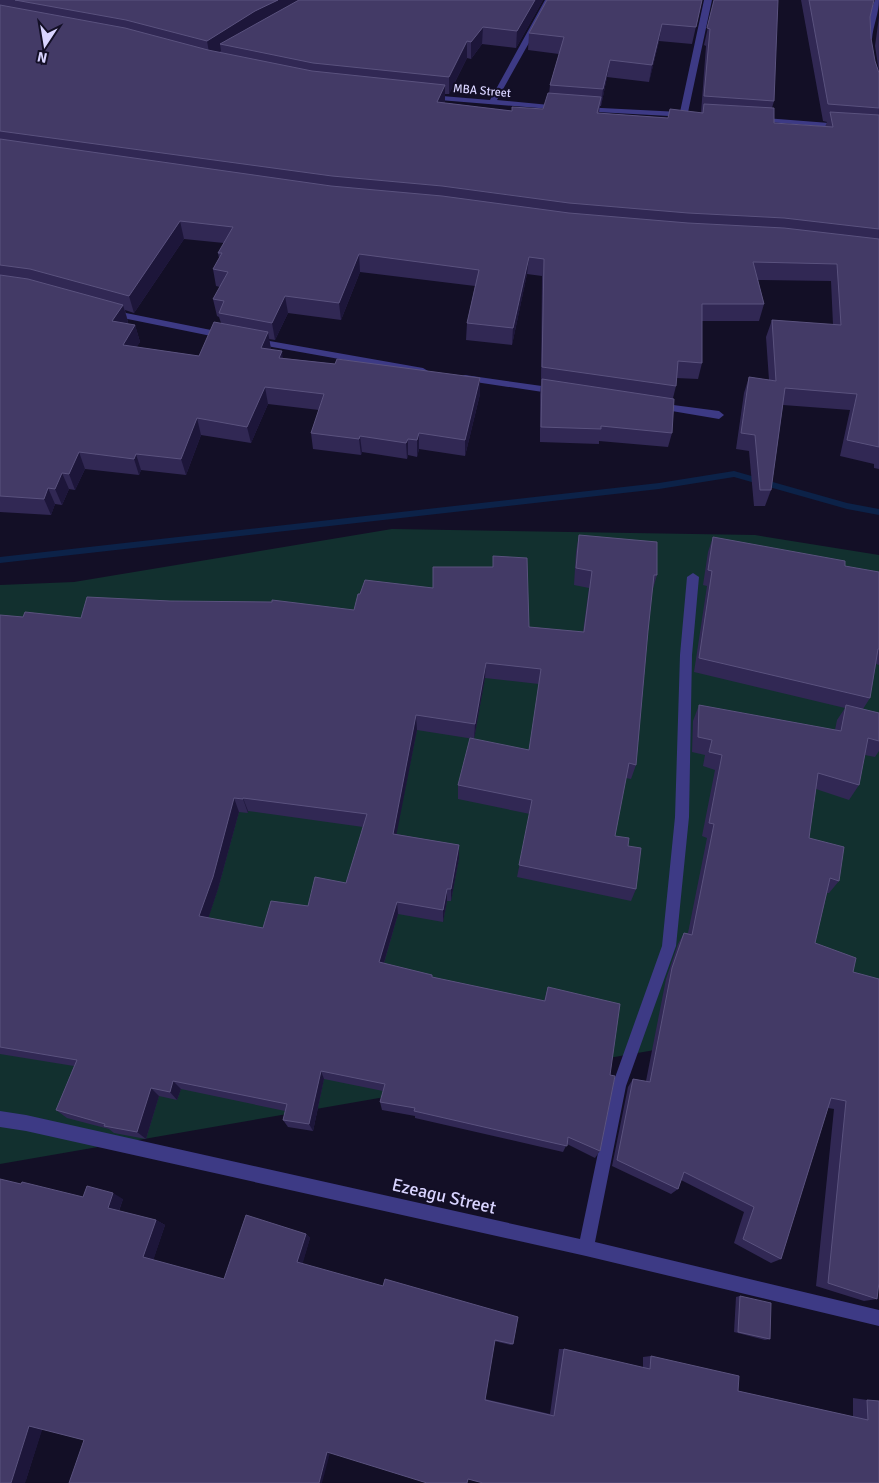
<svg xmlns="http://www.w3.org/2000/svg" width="879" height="1483" viewBox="0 0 879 1483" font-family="Signika,sans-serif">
<rect width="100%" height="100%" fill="#130f26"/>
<path fill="#12302f" d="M392 529 755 535 879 555V1011L0 1164V585L74 582Z"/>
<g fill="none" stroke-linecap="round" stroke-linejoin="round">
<path fill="#0c2248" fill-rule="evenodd" d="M734 471 847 503 879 509V515L847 509 734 477 659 489 0 563V557L659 483Z"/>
<g fill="#3d3a85" fill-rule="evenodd">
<path d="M545 0H553L497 100 560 106 564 108 563 110 427 99 426 97 430 95 490 100Z"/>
<path d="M704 0H712L687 117 579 111 578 109 582 107 680 112Z"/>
<path d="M875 0H879C879 13 873 26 872 39L868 41 864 39 866 23Z"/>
<path d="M754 117 842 124 846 126 842 128 757 121H754Z"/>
<path d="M111 310 226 333 231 336 226 339 108 315V311Z"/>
<path d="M253 338 423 368 428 371 423 374 250 343 248 341Z"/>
<path d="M465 375 556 388 561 391 556 394 462 380V376Z"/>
<path d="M658 403 719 411 724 415 719 419 654 408V404Z"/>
<path d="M693 573 699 577 692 655 689 817 676 946 626 1086 595 1242 879 1310V1326L586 1256 26 1131 0 1127V1111L26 1115 580 1239 612 1086 662 946 675 817 680 655 687 577Z"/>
</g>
</g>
<g fill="#312854" fill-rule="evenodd">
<path d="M0 0H543L516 48 482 44 471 59 467 58 449 94H445V103L512 111 543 109 549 94 550 85 559 54 528 50 529 33 547 0H702L692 44 659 41 649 82 607 77 601 106H600L599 113 668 118 701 113 706 46 704 45 714 0 774 101 772 108 774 123 825 127 827 122 823 121 801 0H874L870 17 871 38 875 61 879 72 875 46 879 17V469L874 468V464L840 456 850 410 783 405 771 490 765 506H754L749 451 736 449 744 393 749 377 769 380 766 337 772 320 833 325 831 281 758 280 764 304 759 321H702V363L698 379 676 378V386L673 398 672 433 668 447 599 441V444L540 442V394L541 384 542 276 527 274 512 345 466 340 467 323 475 286 360 272 341 320 288 313 275 340 269 339 271 350 283 358 335 364 480 378V394L465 456 419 449 417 457 408 455 407 459 362 452 361 455 313 449 311 433 319 410 268 404 251 443 201 435 186 475 141 470 139 475 85 469 75 490 69 489 62 505 55 504 51 515 0 512ZM184 239 224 243 218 253 219 258 213 269 216 286 220 287 213 299 217 316 219 317 221 323 199 356 136 347 140 342 135 325 127 324 128 322 125 310 134 313Z"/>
<path d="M579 535 657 575 652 592 648 631 636 765 631 779 626 778 615 836 628 846 636 889 631 901 517 877 530 814 458 799V785L529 750 539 684 485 678 474 739 417 730 396 834 459 845V858L451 901H447L443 922 398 914 384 963 432 975V977L544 1001 548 987 600 1151 595 1158 567 1144 563 1152 415 1118V1116L382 1110 380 1102 383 1091 324 1079 313 1131 288 1127 283 1120 285 1111 181 1089 177 1100 159 1096 146 1139 114 1133 109 1129 67 1118 56 1110 74 1066 0 1054V615L23 617 81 618 170 601 354 610 583 632 589 588 574 585 576 552ZM248 811 363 827 346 883 308 906 263 928 208 918 218 889 239 812 248 813Z"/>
<path d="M713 537 845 566 879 572V665L876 664 870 698 863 709 879 713V751L875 757 865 755 859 785 849 800 816 789 809 838 839 881 829 893H827L815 943 853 972 877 1299 864 1301 816 1286 834 1109 828 1108 781 1259 771 1263 734 1243 744 1212 681 1180 678 1189 671 1194 612 1166 628 1087 633 1079 646 1081 666 979 678 944 684 933H688L707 838 702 836 715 770 703 766 705 755 692 752 693 721 699 705 835 730 837 720 845 708 694 672 707 586 703 585 708 552Z"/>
<path d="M83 1197 123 1199 119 1211 156 1220 165 1225 153 1260 224 1279 306 1234 310 1238 302 1264 513 1344 511 1345 494 1341 485 1399 550 1414 559 1349H564L643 1368V1357L651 1356 738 1391 853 1417V1398L867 1400 879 1483 468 1479 330 1453 84 1440 42 1429 25 1483Z"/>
<path d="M740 1296 770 1339 765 1340 734 1332 736 1297Z"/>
</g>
<g fill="#1d163a">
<path d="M278 0H313L220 44 221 51 210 58 207 41 255 11Z"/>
<path d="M535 0H543L516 48 517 31Z"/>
<path d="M662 24 659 41 649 82 652 65Z"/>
<path d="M483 27 482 44 471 59V42Z"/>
<path d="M467 41V58L449 94V77Z"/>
<path d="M610 60 607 77 601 106 603 89Z"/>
<path d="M445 85V102L437 119V102Z"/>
<path d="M180 221 184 239 134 313 129 296Z"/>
<path d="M359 254 360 272 341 320 339 303Z"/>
<path d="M529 257 527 274 512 345 513 328Z"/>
<path d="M285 296 288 313 275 340 272 323Z"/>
<path d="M123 305 128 322 117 338 112 321Z"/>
<path d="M135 325 140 342 128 362 123 345Z"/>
<path d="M268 332 271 349 261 348Z"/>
<path d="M282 351 284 368 279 358Z"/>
<path d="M480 378V394L465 456V440Z"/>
<path d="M265 387 268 404 251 443 247 427Z"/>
<path d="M197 418 201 435 186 475 181 459Z"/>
<path d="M419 433V449L417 457V440Z"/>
<path d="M360 436 362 452 361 455 359 439Z"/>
<path d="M408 439V455L407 459 406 443Z"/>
<path d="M79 452 85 469 75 490 69 474Z"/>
<path d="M136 454 141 470 139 475 134 459Z"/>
<path d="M62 473 69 489 62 505 55 489Z"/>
<path d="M48 488 55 504 51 515 44 499Z"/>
<path d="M486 663 485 678 474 739 475 724Z"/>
<path d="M416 715 417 730 394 847 393 834Z"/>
<path d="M234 798 239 812 218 889 205 928 199 916Z"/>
<path d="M243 798 248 811V813L243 799Z"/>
<path d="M459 845V858L451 901V889Z"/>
<path d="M447 889V901L443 922V910Z"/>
<path d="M397 902 398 914 381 973 379 962Z"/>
<path d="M321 1071 324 1079 313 1131 309 1124Z"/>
<path d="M173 1081 181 1089 177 1100 170 1092Z"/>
<path d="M151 1088 159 1096 146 1139 137 1132Z"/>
<path d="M113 1193 123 1199 118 1213 108 1208Z"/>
<path d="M156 1220 165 1225 153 1261 143 1257Z"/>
<path d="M306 1234 310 1238 302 1266 297 1262Z"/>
<path d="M44 1424 25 1483H11L29 1426Z"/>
<path d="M331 1449 322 1483H319L327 1452Z"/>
</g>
<g fill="#433a66" stroke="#5a527e" fill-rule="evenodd">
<path d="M15 0H278L255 11 207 41 126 20Z"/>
<path d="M299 0H535L517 31 483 27 471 42 467 41 449 77 313 63 220 44Z"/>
<path d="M547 0H702L696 27 662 24 652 65 610 60 603 89 550 85 564 37 529 33Z"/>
<path d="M714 0H778L774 101 704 96 710 29 707 28Z"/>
<path d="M809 0H874L870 17 871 38 875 61 879 73V108L828 104Z"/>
<path d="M0 5 125 28 208 50 312 71 445 85 437 102 512 111V107L543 109 548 93 601 97 597 113 668 118 670 109 703 113 704 104 774 108V123L833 127 830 112 879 115V229L784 218 688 213 569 203 442 186 332 176 0 131Z"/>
<path d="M0 139 331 186 442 196 569 213 688 223 784 228 879 239V447L847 440 857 394 785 388 771 490H760L755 435 741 433 749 377 776 381 772 320 841 325 837 264 753 262 764 304H702V363L678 361 676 386 542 367 544 259 529 257 513 328 467 323 479 270 359 254 339 303 285 296 272 323 219 313 224 301 213 299 228 272 213 269 222 253H218L233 227 180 221 129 296 30 269 0 265Z"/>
<path d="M0 275 28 279 123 305 112 321 135 325 123 345 199 356 214 322 268 332 261 348 282 351 279 358 335 364 337 359 480 378 465 440 419 433 417 440 408 439 406 443 360 436 359 439 311 433 324 394 265 387 247 427 197 418 181 459 136 454 134 459 79 452 69 474 62 473 55 489 48 488 44 499 0 496Z"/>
<path d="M542 379 674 399 672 433 601 426V429L541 427Z"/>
<path d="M579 535 657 542V575H654L648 631 636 765 629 763 615 836 629 838 628 846 641 848 636 889 519 865 532 800 458 785 470 738 529 750 541 669 486 663 475 724 416 715 393 834 459 845 451 889H447L443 910 397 902 379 962 432 975V977L545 1001 548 987 620 1004 610 1075 615 1076 600 1151 568 1137 567 1146 414 1111 415 1108 380 1102 385 1084 321 1071 309 1124 283 1120 287 1104 173 1081 170 1092 151 1088 137 1132 104 1126 105 1124 56 1110 77 1060 0 1047V615L23 617 25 612 81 618 87 597 170 601 272 602V600L354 610 358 594H360L365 580 433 588V567H493V556L527 558 529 627 584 632 592 571 576 568ZM234 798 243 799V798L367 814 346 883 315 877 308 906 271 901 263 928 199 916 213 877Z"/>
<path d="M713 537 845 561V566L879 572V649H878L870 698 699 658 712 571 708 570Z"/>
<path d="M699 705 841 731 846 705 879 713V741L868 738 859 785 818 773 809 838 844 847 839 881 830 878 815 943 856 958 853 972 879 979V1282L877 1299 828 1283 846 1101 831 1098 781 1259 743 1239 754 1207 684 1172 678 1189 617 1160 633 1079 650 1082 672 968 684 933 692 935 714 824 709 823 722 755 709 752 712 740 698 737Z"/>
<path d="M0 1179 21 1184 22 1182 83 1197 87 1186 113 1193 108 1208 156 1220 143 1257 224 1279 246 1215 306 1234 297 1262 383 1286 385 1279 518 1317 513 1344 495 1340 485 1400 554 1416 564 1349 650 1369 651 1356 739 1376 738 1391 868 1420 867 1400 879 1401V1483H483L468 1479 467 1483H427L327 1452 319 1483H69L84 1440 29 1426 11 1483H0Z"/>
<path d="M740 1296 771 1303 770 1339 738 1332Z"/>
</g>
<g text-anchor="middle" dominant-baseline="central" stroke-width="4" stroke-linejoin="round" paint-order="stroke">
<g font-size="12" fill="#d9d4ff" stroke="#130f26">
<text transform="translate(482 91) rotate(5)">MBA Street</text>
</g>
<g font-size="18" fill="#d9d4ff" stroke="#130f26">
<text transform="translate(444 1196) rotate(13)">Ezeagu Street</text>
</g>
</g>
<g transform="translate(45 45) rotate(192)" stroke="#130f26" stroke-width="4" paint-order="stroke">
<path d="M0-4L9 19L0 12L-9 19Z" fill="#d9d4ff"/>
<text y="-8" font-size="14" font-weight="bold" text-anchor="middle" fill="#d9d4ff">N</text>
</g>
</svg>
